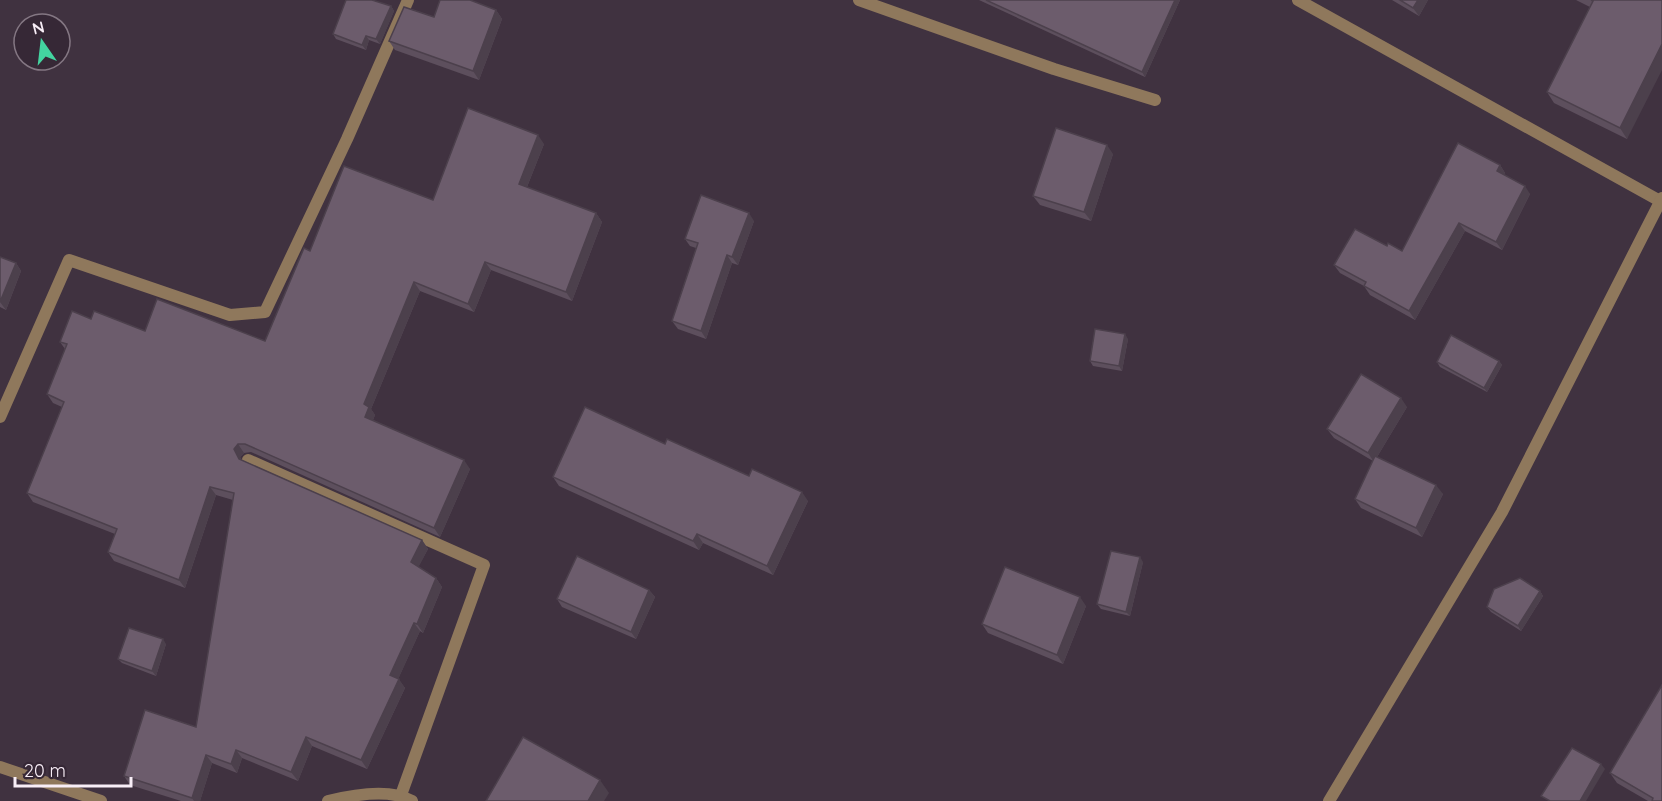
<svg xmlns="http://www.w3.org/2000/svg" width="1662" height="801" viewBox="0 0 1662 801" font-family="Quicksand,sans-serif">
<rect width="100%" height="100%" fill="#403240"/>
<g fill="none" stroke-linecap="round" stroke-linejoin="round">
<path stroke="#8f785c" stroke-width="12" d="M1298 0 1662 202"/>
<g stroke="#8f785c" stroke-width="12">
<path d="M859 0 1054 69 1155 100"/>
<path d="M0 417 69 260 230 315 265 312 347 139 408 0"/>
<path d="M248 460 484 565 401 795"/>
<path d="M0 767 101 801"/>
<path d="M328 801C352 795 390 788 412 801"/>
</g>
<path stroke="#8f785c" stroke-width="12" d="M1329 801 1502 512 1662 198"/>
</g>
<g fill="#5d4f5d">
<path d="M979 0H1180L1145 77Z"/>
<path d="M1392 0H1428L1419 16Z"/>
<path d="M1576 0H1662L1627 139 1554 103 1547 92 1590 7Z"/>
<path d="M391 6 394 11 380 44 369 40 366 50 336 39 333 34Z"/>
<path d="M496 10 502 19 479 80 395 50 389 41 434 17Z"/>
<path d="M544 144 527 187 596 213 602 222 572 301 491 270 474 312 420 291 371 409 375 415 373 420 470 469 440 537 251 452 244 453 240 457 242 460 422 540 428 549 418 567 436 578 442 587 423 633 420 631 398 679 405 688 367 769 312 746 298 781 242 758 237 773 212 763 200 801H181L130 785 124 776 196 727 233 500 216 495 185 588 114 561 108 552 115 534 33 502 27 493 62 407 53 403 47 394 65 349 60 342 91 319 145 331 265 341 310 251 433 200Z"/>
<path d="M1113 154 1091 221 1040 205 1033 196Z"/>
<path d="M1500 165 1505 173 1504 175 1530 194 1502 250 1465 231 1415 320 1370 295 1364 286 1340 273 1334 265 1387 246 1402 251Z"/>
<path d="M754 221 738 265 732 263 706 339 678 329 672 321 696 248 690 246 685 239Z"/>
<path d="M0 257 16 263 21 271 6 310 0 307Z"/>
<path d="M1128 339 1122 371 1093 366 1090 361Z"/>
<path d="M1499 361 1502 365 1487 392 1440 367 1437 362Z"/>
<path d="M1407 407 1377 457 1443 494 1422 537 1361 508 1355 499 1373 461 1334 438 1327 429Z"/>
<path d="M665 444 749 476 808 501 773 575 703 543 699 550 559 486 553 477Z"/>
<path d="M1143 562 1130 616 1101 609 1097 604Z"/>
<path d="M649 590 655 597 636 639 562 607 557 599Z"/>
<path d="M1540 591 1543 596 1521 631 1491 612 1487 607Z"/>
<path d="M1086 606 1063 664 988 633 982 624Z"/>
<path d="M166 644 156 676 122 663 118 659Z"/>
<path d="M1610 773 1662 801H1648L1617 783Z"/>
</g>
<g fill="#4c404c">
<path d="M1175 0H1180L1145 77 1142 72Z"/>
<path d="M1418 0H1428L1419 16 1413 8Z"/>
<path d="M391 6 394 11 380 44 376 39Z"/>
<path d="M496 10 502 19 479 80 473 71Z"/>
<path d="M366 36 369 40 366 50 362 45Z"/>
<path d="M1662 44V70L1627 139 1620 128Z"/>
<path d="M538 135 544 144 525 192 519 184Z"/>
<path d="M1107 145 1113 154 1091 221 1084 212Z"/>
<path d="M1500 165 1505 173 1503 180 1497 171Z"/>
<path d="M1525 186 1530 194 1502 250 1496 242Z"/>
<path d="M596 213 602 222 572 301 566 292Z"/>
<path d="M749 213 754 221 738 265 732 257Z"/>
<path d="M1459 223 1465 231 1415 320 1409 311Z"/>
<path d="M727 255 732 263 706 339 701 331Z"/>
<path d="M485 262 491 270 474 312 468 304Z"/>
<path d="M16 263 21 271 6 310 0 302Z"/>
<path d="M414 282 420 291 371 409 375 415 371 425 365 417 364 404Z"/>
<path d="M1125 334 1128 339 1122 371 1119 366Z"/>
<path d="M1499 361 1502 365 1487 392 1484 388Z"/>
<path d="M1401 398 1407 407 1374 462 1368 453Z"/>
<path d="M238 444 244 453 240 457 245 468 239 459 234 449Z"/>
<path d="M464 460 470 469 440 537 434 528Z"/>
<path d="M1436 485 1443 494 1422 537 1416 528Z"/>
<path d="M210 487 216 495 185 588 179 580Z"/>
<path d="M802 492 808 501 773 575 767 566Z"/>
<path d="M697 534 703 543 699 550 693 541Z"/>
<path d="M422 540 428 549 417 570 411 562Z"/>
<path d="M1140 557 1143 562 1130 616 1126 612Z"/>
<path d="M436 578 442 587 423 633 417 624Z"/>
<path d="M649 590 655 597 636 639 631 632Z"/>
<path d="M1540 591 1543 596 1521 631 1518 626Z"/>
<path d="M1080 597 1086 606 1063 664 1057 655Z"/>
<path d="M414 623 420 631 396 684 390 675Z"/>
<path d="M163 639 166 644 156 676 152 671Z"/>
<path d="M399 679 405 688 367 769 361 760Z"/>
<path d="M306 737 312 746 298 781 291 772Z"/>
<path d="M236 750 242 758 237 773 231 764Z"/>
<path d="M206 755 212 763 200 801H194L192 798Z"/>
<path d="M1601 764 1605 769 1586 801H1580Z"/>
<path d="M600 780 609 793 604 801H588Z"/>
</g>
<g fill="#6c5c6c" stroke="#4c404c" stroke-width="1.5">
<path d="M346 0H372L391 6 376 39 366 36 362 45 333 34Z"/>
<path d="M440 0H470L496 10 473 71 389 41 404 7 434 17Z"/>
<path d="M986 0H1175L1142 72Z"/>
<path d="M1400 0H1418L1413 8Z"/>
<path d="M1591 0H1662V44L1620 128 1547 92 1593 1Z"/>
<path d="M468 108 538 135 519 184 596 213 566 292 485 262 468 304 414 282 364 404 369 407 365 417 464 460 434 528 245 444H238L234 449 239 459 422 540 411 562 436 578 417 624 414 623 390 675 399 679 361 760 306 737 291 772 236 750 231 764 206 755 192 798 124 776 145 710 196 727 234 493 210 487 179 580 108 552 117 529 27 493 64 402 47 394 67 344 60 342 72 311 91 319 94 311 145 331 157 299 265 341 304 248 310 251 344 166 433 200Z"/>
<path d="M1056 128 1107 145 1084 212 1033 196Z"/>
<path d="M1458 143 1500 165 1497 171 1525 186 1496 242 1459 223 1409 311 1364 286 1366 282 1334 265 1355 229 1387 246 1388 243 1402 251Z"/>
<path d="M701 195 749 213 732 257 727 255 701 331 672 321 698 243 685 239Z"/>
<path d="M0 257 16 263 0 302Z"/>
<path d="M1095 329 1125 334 1119 366 1090 361Z"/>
<path d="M1451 335 1499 361 1484 388 1437 362Z"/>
<path d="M1361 374 1401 398 1368 453 1327 429Z"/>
<path d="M585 407 665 444 667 439 749 476 752 469 802 492 767 566 697 534 693 541 553 477Z"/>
<path d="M1375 456 1436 485 1416 528 1355 499Z"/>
<path d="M1111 551 1140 557 1126 612 1097 604Z"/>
<path d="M577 556 649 590 631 632 557 599Z"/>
<path d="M1005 567 1080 597 1057 655 982 624Z"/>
<path d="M1520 578 1540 591 1518 626 1487 607 1494 589Z"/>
<path d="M129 628 163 639 152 671 118 659Z"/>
<path d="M1662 685V801H1652L1653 798 1610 773Z"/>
<path d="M523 737 600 780 588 801H486Z"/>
<path d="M1572 748 1601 764 1580 801H1550L1541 796Z"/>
</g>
<g transform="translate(42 42) rotate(346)"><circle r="28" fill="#362836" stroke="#847783" stroke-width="1.5"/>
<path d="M0-4.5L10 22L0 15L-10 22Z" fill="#43d4a0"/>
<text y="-9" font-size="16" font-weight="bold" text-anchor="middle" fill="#f8eef7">N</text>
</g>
<path d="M15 777v9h116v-9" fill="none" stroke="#f8eef7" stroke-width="3"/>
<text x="24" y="777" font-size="18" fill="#f8eef7" stroke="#362836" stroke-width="4.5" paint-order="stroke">20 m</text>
</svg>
